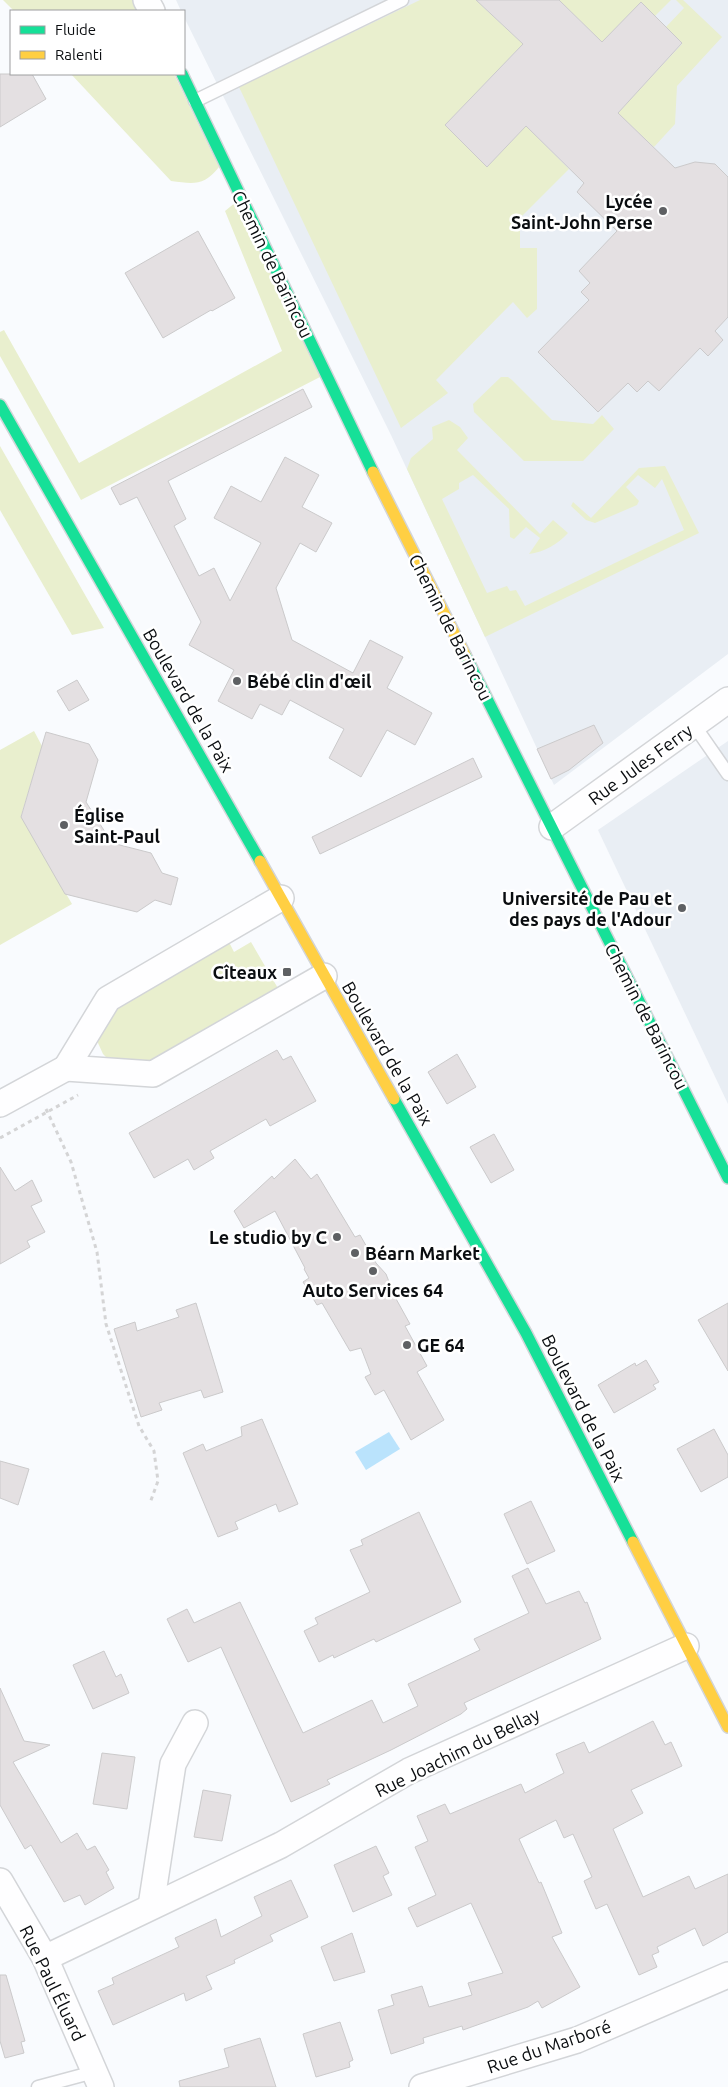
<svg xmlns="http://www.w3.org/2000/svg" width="728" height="2087" viewBox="0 0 728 2087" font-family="Ubuntu,sans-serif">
<rect width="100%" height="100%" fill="#f9fbfe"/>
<g fill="#e9eef4">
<path d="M176 0H728V654L554 785 391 435 184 17V11H181Z"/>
<path d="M728 741V1104L598 830Z"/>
</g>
<g fill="#e9efce">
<path d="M3 0H138L143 11H14Z"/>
<path d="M420 0H487L482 6 523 44 445 125 487 167 526 126 569 169 520 218V248H537V309L527 318 513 302 436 380 448 393 401 428 239 87Z"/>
<path d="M559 0H671L655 16 641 2 602 42Z"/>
<path d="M676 0H683L722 37 677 86 675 124 654 147 618 113 682 44 666 27 684 8Z"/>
<path d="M71 74H174L219 167C204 186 194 184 171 181Z"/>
<path d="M236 202 320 377 81 500 0 356V332L4 330 79 463 282 351 225 211Z"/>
<path d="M501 377H508L512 380 552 420 593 424 602 415 614 429 583 461H524L474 412 473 404Z"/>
<path d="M449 420 460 427 468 438 457 450 540 534 553 520 568 533C558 544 544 552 529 554L540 538 526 527 514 539 510 537 509 509 473 475 459 483V489L442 499 487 593 507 586 510 591 516 590 525 606 684 530 662 479 655 488 638 475 626 487 639 501 637 505 595 523 586 520 571 506 573 502 591 518 639 468 665 466 699 533 485 637 407 469 411 458 433 439 432 427Z"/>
<path d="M0 446 104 628 72 635 0 510Z"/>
<path d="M34 731 42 746 21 816 72 904 0 945V750Z"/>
<path d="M227 938 234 952 251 942 279 990 152 1062 110 1061 103 1054 98 1043 97 1031 107 1010Z"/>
</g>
<path fill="#bae3fc" d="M389 1432 400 1449 366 1470 355 1452Z"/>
<g fill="#e4e0e2" stroke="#cbcacb">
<path d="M476 0H559L602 42 641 2 682 43 618 113 675 168 695 162 715 164 728 177V317L715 331 723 340 708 356 700 348 659 391 648 381 637 392 628 383 598 412 538 352 589 300 581 292 590 283 579 271 617 231 577 192 584 183 526 126 487 167 445 125 523 44Z"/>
<path d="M0 74H32L46 99 0 127Z"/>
<path d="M198 231 235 298 212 311 211 310 163 338 125 273Z"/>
<path d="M303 389 312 407 168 481 186 519 174 526 199 576 214 568 230 601 261 543 214 518 231 486 261 502 285 457 319 475 302 507 332 523 316 552 300 543 276 588 292 640 353 673 370 640 403 657 387 688 432 713 415 745 387 730 361 777 329 758 344 729 290 700 282 715 260 704 252 719 218 701 234 670 189 645 201 622 137 497 120 505 111 488Z"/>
<path d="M77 680 89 700 69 711 57 691Z"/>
<path d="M594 725 603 743 569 770 551 779 537 749Z"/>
<path d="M46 732 89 744 98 760 86 802 112 843 151 853 162 873 178 878 171 905 155 900 137 912 65 894 21 817Z"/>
<path d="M473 758 482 777 320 854 312 837Z"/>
<path d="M277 1050 283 1060 291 1056 316 1101 270 1126 266 1119 210 1151 214 1158 194 1170 188 1159 154 1178 129 1133Z"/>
<path d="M457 1054 476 1087 447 1104 428 1072Z"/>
<path d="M494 1134 514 1170 491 1183 470 1147Z"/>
<path d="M295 1159 311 1179 317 1174 355 1237 360 1235 376 1263 386 1274 395 1297 410 1324 405 1326 427 1366 417 1372 444 1420 411 1440 384 1390 375 1395 365 1377 371 1374 361 1348 350 1351 322 1303 317 1305 303 1282 309 1278 304 1269 305 1268 275 1211 244 1228 234 1211 272 1176 274 1179Z"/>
<path d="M0 1167 15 1191 32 1180 42 1201 31 1206 45 1232 27 1241 30 1247 0 1264Z"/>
<path d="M196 1303 223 1392 204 1398 201 1390 159 1403 162 1410 141 1417 114 1329 135 1322 137 1331 179 1317 176 1310Z"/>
<path d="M728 1303V1371L698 1320Z"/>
<path d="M646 1360 659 1382 653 1385 656 1389 614 1413 598 1385 635 1363 636 1366Z"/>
<path d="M262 1419 298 1504 279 1512 276 1504 235 1522 238 1529 218 1537 183 1453 203 1444 206 1451 242 1436 241 1427Z"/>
<path d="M714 1429 728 1455V1477L701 1492 677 1449Z"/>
<path d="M0 1461 29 1469 18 1505 0 1498Z"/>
<path d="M531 1501 555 1551 527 1564 504 1514Z"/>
<path d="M419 1512 461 1602 376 1642 374 1639 334 1658 333 1655 319 1662 304 1631 318 1624 315 1618 370 1592 350 1550 363 1545 361 1540Z"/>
<path d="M528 1568 546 1604 579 1591 585 1603 587 1602 601 1639 464 1703 467 1709 461 1714 391 1750 327 1780 330 1784 291 1802 221 1647 188 1662 167 1619 187 1609 194 1623 240 1602 303 1733 372 1700 383 1723 418 1706 408 1684 480 1650 474 1639 529 1613 512 1576Z"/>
<path d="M104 1651 116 1677 121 1674 129 1693 93 1709 73 1665Z"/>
<path d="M0 1688 24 1741 50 1745 13 1762 61 1843 77 1833 87 1850 95 1846 109 1870 106 1872 114 1888 85 1905 80 1895 64 1902 31 1845 25 1849 0 1805Z"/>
<path d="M653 1721 665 1745 671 1742 682 1766 631 1790 643 1813 613 1829 643 1897 689 1876 695 1889 728 1874V1932L703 1946 695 1928 657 1947 659 1952 652 1955 657 1967 639 1975 607 1904 596 1909 584 1881 592 1877 573 1834 564 1838 556 1820 519 1839 539 1883 541 1882 562 1933 552 1937 580 1987 542 2008 538 2001 528 2007 463 2030 462 2026 423 2038 424 2043 391 2054 378 2010 394 2005 391 1995 422 1986 429 2007 472 1995 468 1983 503 1973 471 1903 417 1927 408 1908 436 1895 415 1847 428 1841 417 1816 445 1804 450 1814 521 1784 525 1793 564 1773 556 1754 584 1742 589 1753Z"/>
<path d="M102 1753 135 1757 127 1809 93 1804Z"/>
<path d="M203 1790 231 1795 222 1841 194 1837Z"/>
<path d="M376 1846 389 1873 383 1876 392 1895 353 1912 334 1865Z"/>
<path d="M291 1880 308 1917 270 1935 273 1941 234 1960 235 1963 206 1976 212 1989 186 2001 184 1993 113 2025 98 1991 114 1984 112 1978 179 1947 175 1938 216 1919 221 1937 262 1916 254 1897Z"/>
<path d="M352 1933 365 1972 334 1981 321 1947Z"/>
<path d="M0 1975H6L25 2041 21 2042 24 2053 5 2058 0 2041Z"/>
<path d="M340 2022 353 2060 349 2062 350 2067 316 2077 303 2034Z"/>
<path d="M260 2038 276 2087H180L179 2081 229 2067 224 2049Z"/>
</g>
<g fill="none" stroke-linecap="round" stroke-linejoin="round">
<g stroke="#d3d5d8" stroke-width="15">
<g id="lane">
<path d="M195 101 402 0"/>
<path d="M694 725 728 774"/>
<path d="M38 2087 94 2072"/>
</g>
</g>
<g stroke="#d3d5d8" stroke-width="28">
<g id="street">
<path d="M146 0 152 11"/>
<path d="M552 827 728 700"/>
<path d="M281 898 108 999 66 1068 153 1074 324 976"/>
<path d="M0 1104 66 1068"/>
<path d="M0 1881 45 1958 101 2087"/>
<path d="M151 1906 173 1764 195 1723"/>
<path d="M45 1958 281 1845 409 1771 686 1646"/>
<path d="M422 2087 577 2040 728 1975"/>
</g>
</g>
<g stroke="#d3d5d8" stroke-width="14">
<g id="fast">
<path d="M182 74 373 472"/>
<path d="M0 405 260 861"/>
<path d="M465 655 728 1178"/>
<path d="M394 1099 526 1333 633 1542"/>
</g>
</g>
<g stroke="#d3d5d8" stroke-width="14">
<g id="slow">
<path d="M373 472 465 655"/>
<path d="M260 861 394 1099"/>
<path d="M633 1542 728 1727"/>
</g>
</g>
<g stroke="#d4d4d5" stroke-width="3" stroke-dasharray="4 4" stroke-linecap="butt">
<path d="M46 1109 71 1162 97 1252 106 1324 139 1426 154 1451 158 1481 150 1503"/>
<path d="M0 1138 78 1095"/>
</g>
<use href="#lane" stroke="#fefeff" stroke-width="12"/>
<use href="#street" stroke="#fefeff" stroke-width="25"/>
<use href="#fast" stroke="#16e098" stroke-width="11"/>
<use href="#slow" stroke="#ffcf43" stroke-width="11"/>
</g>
<g fill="#5e6063" stroke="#fff" stroke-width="2">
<circle cx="663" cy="211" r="5"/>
<circle cx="237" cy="681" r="5"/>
<circle cx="64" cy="825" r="5"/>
<circle cx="682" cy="908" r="5"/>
<rect x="282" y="967" width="10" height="10" rx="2.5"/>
<circle cx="337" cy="1237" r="5"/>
<circle cx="355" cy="1253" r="5"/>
<circle cx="373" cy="1271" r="5"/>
<circle cx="407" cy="1345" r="5"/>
</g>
<g text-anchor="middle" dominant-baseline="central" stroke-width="5" stroke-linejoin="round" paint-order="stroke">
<g font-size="18" font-weight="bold" fill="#0a0d10" stroke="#fff" text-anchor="end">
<text x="653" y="201">Lycée<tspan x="653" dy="21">Saint-John Perse</tspan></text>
<text x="247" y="681" text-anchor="start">Bébé clin d'œil</text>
<text x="74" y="815" text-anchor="start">Église<tspan x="74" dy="21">Saint-Paul</tspan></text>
<text x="672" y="898">Université de Pau et<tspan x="672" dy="21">des pays de l'Adour</tspan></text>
<text x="277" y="972">Cîteaux</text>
<text x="327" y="1237">Le studio by C</text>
<text x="365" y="1253" text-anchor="start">Béarn Market</text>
<text x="373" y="1290" text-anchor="middle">Auto Services 64</text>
<text x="417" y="1345" text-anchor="start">GE 64</text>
</g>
<g font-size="18" fill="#0a0d10" stroke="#fff">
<text transform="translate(273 264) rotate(64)">Chemin de Barincou</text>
<text transform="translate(451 627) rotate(63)">Chemin de Barincou</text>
<text transform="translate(189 700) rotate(60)">Boulevard de la Paix</text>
<text transform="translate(640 764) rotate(-36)">Rue Jules Ferry</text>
<text transform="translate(647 1016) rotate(63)">Chemin de Barincou</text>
<text transform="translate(388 1053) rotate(60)">Boulevard de la Paix</text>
<text transform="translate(584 1408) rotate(63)">Boulevard de la Paix</text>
<text transform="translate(457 1752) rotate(-26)">Rue Joachim du Bellay</text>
<text transform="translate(53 1983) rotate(64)">Rue Paul Éluard</text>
<text transform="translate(549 2046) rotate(-19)">Rue du Marboré</text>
</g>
</g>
<rect x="10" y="10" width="175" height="65" fill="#ffffff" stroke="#9d9e9f"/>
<rect x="20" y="26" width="25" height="8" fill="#16e098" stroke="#9d9e9f"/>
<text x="55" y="35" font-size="15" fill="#0a0d10">Fluide</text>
<rect x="20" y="51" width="25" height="8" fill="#ffcf43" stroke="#9d9e9f"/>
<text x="55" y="60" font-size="15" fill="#0a0d10">Ralenti</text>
</svg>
